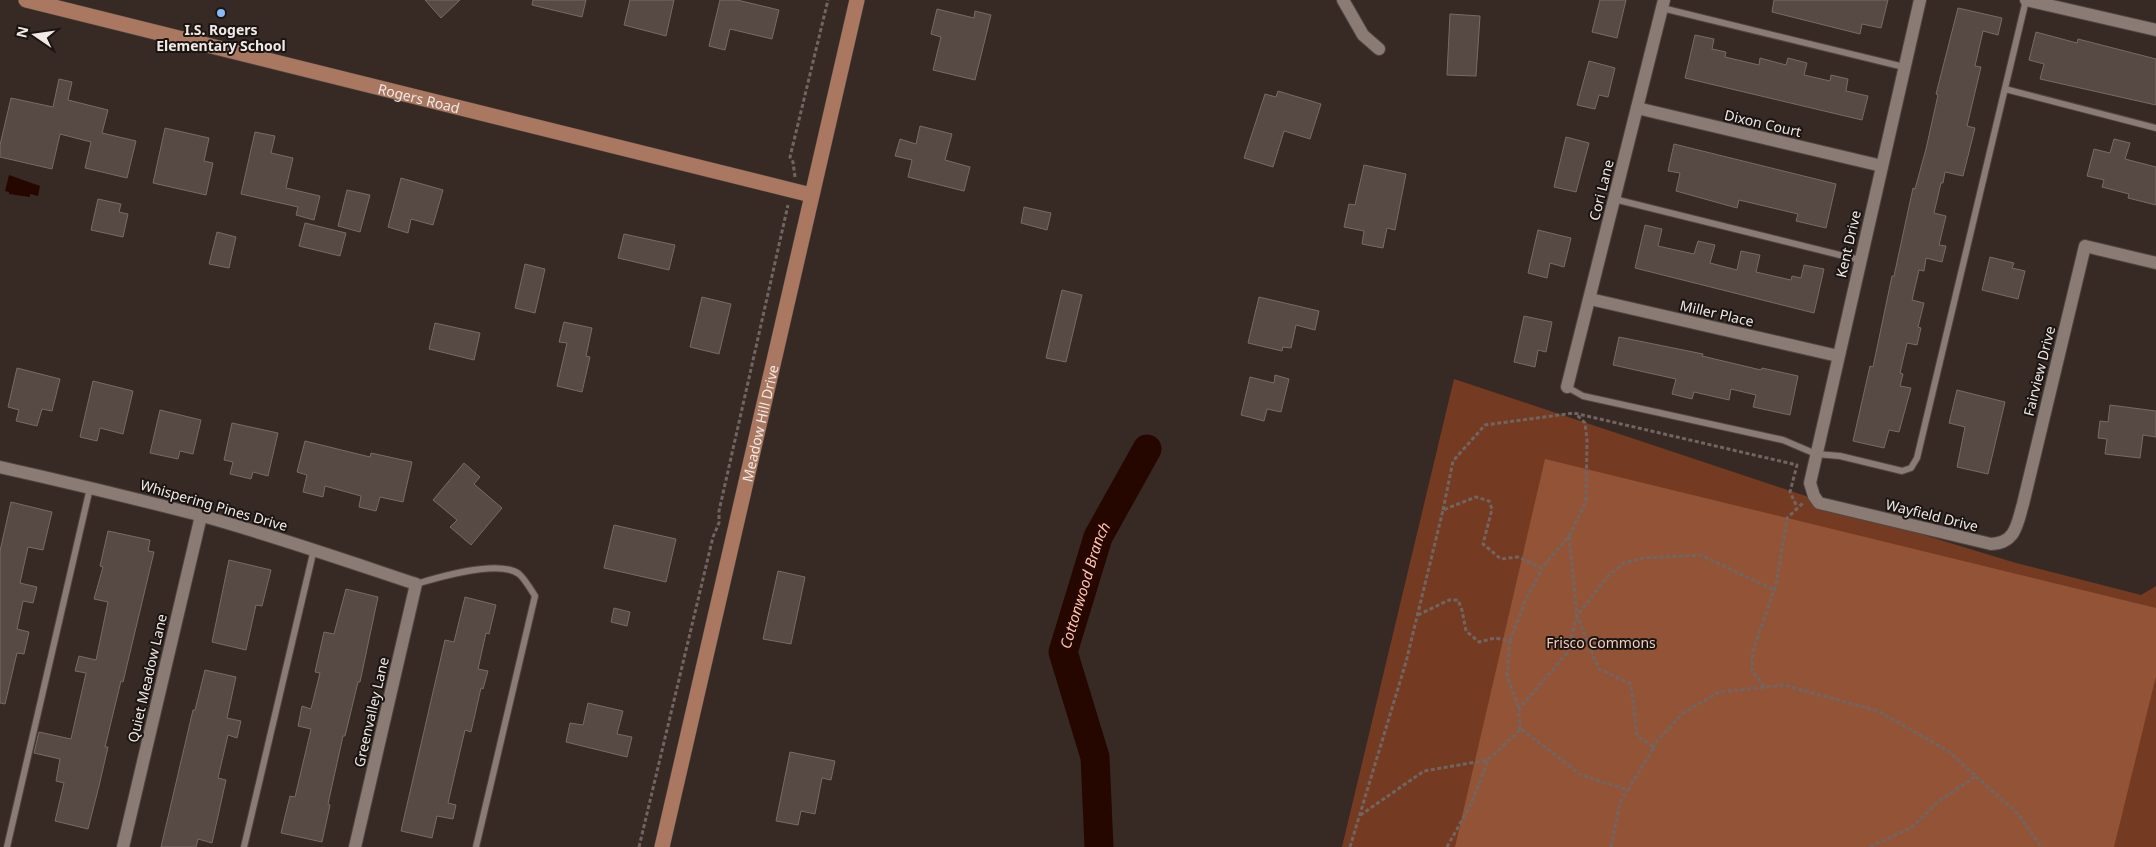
<svg xmlns="http://www.w3.org/2000/svg" width="2156" height="847" viewBox="0 0 2156 847" font-family="'Noto Sans',sans-serif">
<rect width="100%" height="100%" fill="#372a25"/>
<path fill="#753b22" d="M1454 379 1914 532 2016 563 2141 595 2156 586V847H1342Z"/>
<path fill="#935337" d="M1545 459 2156 608V676L2114 847H1455Z"/>
<path fill="#260700" d="M9 175 40 186 38 196 30 194V197L9 194V192L5 191Z"/>
<g fill="none" stroke-linecap="round" stroke-linejoin="round">
<path stroke="#260700" stroke-width="29" id="s1" d="M1099 847 1095 757 1063 652 1098 537 1147 449"/>
</g>
<g fill="#574a44" stroke="#786a64">
<path d="M425 0H460L441 18Z"/>
<path d="M533 0H586L582 17 532 5Z"/>
<path d="M630 0H674L666 36 624 25Z"/>
<path d="M720 0H737L779 10 772 39 730 29 725 50 709 46Z"/>
<path d="M1600 0H1626L1617 38 1592 32Z"/>
<path d="M1774 0H1888L1881 28 1862 24 1860 34 1772 12Z"/>
<path d="M1958 8 2002 18 1998 35 1983 31 1975 66 1981 67 1967 126 1975 128 1963 176 1945 172 1943 183H1941L1934 213 1946 216 1939 245 1946 246 1942 262 1926 258 1924 271 1919 270 1912 300 1924 303 1918 327 1921 328 1917 345 1907 343 1900 373 1903 374 1900 386 1911 388 1899 432 1889 430 1884 448 1853 441 1870 366 1873 367 1892 276H1894L1913 188 1915 189 1926 149 1938 95 1936 94Z"/>
<path d="M937 9 974 18 975 11 991 15 975 80 933 70 941 37 931 34Z"/>
<path d="M1450 14 1480 16 1476 76 1447 75Z"/>
<path d="M2036 32 2077 43 2078 39 2156 59V105L2040 79 2044 64 2029 60Z"/>
<path d="M1695 35 1714 39 1712 49 1726 52 1725 57 1759 65 1760 58 1786 65 1788 58 1807 63 1804 75 1830 81 1831 75 1848 79 1846 91 1868 96 1862 120 1685 78Z"/>
<path d="M1589 61 1615 68 1608 97 1599 95 1595 109 1577 105Z"/>
<path d="M59 79 72 82 68 100 108 110 102 133 136 141 127 178 85 168 91 142 60 134 52 169 0 157V145L11 98 53 107Z"/>
<path d="M1278 91 1321 104 1310 139 1284 131 1273 167 1244 158 1265 94 1276 97Z"/>
<path d="M920 126 952 134 945 160 970 167 964 191 908 177 912 160 895 156 900 139 916 144Z"/>
<path d="M165 128 209 138 204 161 213 163 206 195 153 183Z"/>
<path d="M255 132 275 136 271 153 293 158 286 188 320 196 314 220 296 215 298 207 241 194Z"/>
<path d="M1566 137 1589 143 1576 192 1554 187Z"/>
<path d="M2114 139 2130 143 2125 159 2156 167V205L2128 198 2129 194 2102 187 2104 180 2087 176 2094 149 2110 153Z"/>
<path d="M1674 144 1836 184 1826 228 1796 221 1798 214 1739 200 1737 208 1676 191 1680 173 1668 171Z"/>
<path d="M1364 165 1406 174 1395 230 1387 228 1383 248 1362 244 1364 231 1344 227 1349 204 1355 205Z"/>
<path d="M401 178 443 190 433 225 411 219 408 233 388 227Z"/>
<path d="M347 190 370 195 360 232 338 226Z"/>
<path d="M98 199 121 204 119 212 128 214 123 237 91 230Z"/>
<path d="M1024 207 1051 213 1047 230 1021 223Z"/>
<path d="M305 223 346 233 340 256 299 246Z"/>
<path d="M1645 225 1662 229 1658 246 1694 254 1698 241 1715 245 1710 263 1737 270 1741 251 1760 255 1756 272 1791 280 1792 276 1801 278 1804 265 1824 269 1814 313 1635 268Z"/>
<path d="M1538 230 1571 238 1564 267 1550 263 1547 278 1528 273Z"/>
<path d="M217 232 236 237 229 268 209 264Z"/>
<path d="M624 234 675 245 669 270 618 258Z"/>
<path d="M1990 257 2014 263 2012 268 2025 271 2018 299 1982 290Z"/>
<path d="M525 264 545 269 535 313 515 308Z"/>
<path d="M1062 290 1082 295 1066 362 1046 358Z"/>
<path d="M702 297 731 304 719 354 690 347Z"/>
<path d="M1259 297 1319 311 1315 330 1296 325 1291 348 1283 347 1282 351 1248 343Z"/>
<path d="M1524 316 1552 322 1546 352 1538 350 1535 367 1514 362Z"/>
<path d="M564 322 592 328 586 356 590 357 582 392 557 386 567 343 559 342Z"/>
<path d="M435 323 480 333 474 360 429 349Z"/>
<path d="M1619 337 1703 354 1702 356 1761 370 1762 368 1798 376 1790 415 1753 407 1756 395 1731 389 1729 400 1694 392 1692 399 1672 394 1676 379 1613 365Z"/>
<path d="M17 368 60 379 52 411 42 409 37 426 16 421 19 410 8 407Z"/>
<path d="M1275 375 1289 379 1281 412 1267 409 1264 421 1241 415 1250 377 1274 383Z"/>
<path d="M93 381 133 391 123 434 100 428 97 441 80 437Z"/>
<path d="M1957 390 2005 402 1988 474 1957 467 1965 427 1949 423Z"/>
<path d="M2110 405 2156 411V437L2143 435 2140 458 2105 454 2107 439 2098 438 2100 421 2108 422Z"/>
<path d="M160 410 201 420 193 454 180 451 178 459 150 453Z"/>
<path d="M232 423 278 433 268 476 253 472 251 479 230 474 233 462 224 460Z"/>
<path d="M305 441 370 457 371 453 412 462 403 502 380 497 376 511 359 507 361 496 325 486 323 497 303 492 307 475 297 472Z"/>
<path d="M464 463 480 477 474 484 502 508 471 545 450 527 457 520 433 500Z"/>
<path d="M11 502 52 512 43 550 28 547 20 583 37 587 33 603 23 601 17 629 29 632 24 654 17 653 5 704 0 703V551Z"/>
<path d="M614 525 676 539 666 582 604 568Z"/>
<path d="M108 531 150 540 148 551 154 552 123 682 121 681 105 747H108L99 786 88 829 55 821 64 783 56 781 60 759 34 753 39 732 71 739 86 673 75 671 79 656 96 660 108 602 94 599 103 567 100 566Z"/>
<path d="M229 560 271 570 262 606 256 605 246 650 212 642Z"/>
<path d="M778 571 805 577 791 644 763 639Z"/>
<path d="M346 589 378 597 360 682H358L345 736H343L328 804 330 805 322 842 281 833 290 796 295 797 311 729 298 726 302 706 311 709 320 673 315 672 324 632 334 634Z"/>
<path d="M465 597 496 605 489 634 486 633 478 669 488 671 483 689 481 688 471 732 465 730 448 803 456 805 453 819 437 816 432 838 401 831 445 640 454 642Z"/>
<path d="M614 608 630 612 627 626 611 622Z"/>
<path d="M205 670 236 677 227 718 241 721 237 738 228 735 218 778 226 780 212 843 198 839 196 847H161L193 710H195Z"/>
<path d="M588 703 623 711 617 734 632 737 627 757 566 742 570 723 583 725Z"/>
<path d="M790 752 835 761 831 780 822 778 815 814 801 811 798 825 776 821Z"/>
</g>
<g fill="none" stroke-linecap="round" stroke-linejoin="round">
<g stroke="#514642" stroke-width="8">
<g id="lane">
<path d="M1662 8 1904 67"/>
<path d="M2005 89 2156 128"/>
<path d="M1614 199 1860 260"/>
<path d="M1567 387 1583 396 1783 440 1816 454 1840 456 1902 471 1911 468 1917 458 2026 0"/>
<path d="M416 584C439 577 499 559 519 574 525 579 531 590 535 596L476 847"/>
<path d="M7 847 90 488"/>
<path d="M244 847 314 549"/>
</g>
</g>
<g stroke="#514642" stroke-width="14">
<g id="street">
<path d="M1343 0 1363 35 1379 49"/>
<path d="M1920 0 1810 483 1814 496 1819 503 1991 544C2016 543 2017 524 2023 504L2085 246 2156 263"/>
<path d="M2026 0 2156 30"/>
<path d="M1637 108 1882 166"/>
<path d="M1590 299 1838 356"/>
<path d="M1567 387 1664 0"/>
<path d="M0 467C67 482 133 498 199 515 272 535 344 560 416 584L355 847"/>
<path d="M123 847 201 516"/>
</g>
</g>
<g stroke="#514642" stroke-width="16">
<g id="secondary">
<path id="s2" d="M26 0 811 195"/>
<path id="s3" d="M662 847 857 0"/>
</g>
</g>
<g stroke="#716561" stroke-width="3" stroke-dasharray="4 2.5" stroke-linecap="butt">
<path d="M795 177 793 162 790 157 828 0"/>
<path d="M1443 510 1453 461 1485 425 1574 413 1797 465 1790 492 1797 507"/>
<path d="M1569 536 1586 502 1587 439 1585 423 1575 413"/>
<path d="M1418 615 1449 600H1458L1462 610 1466 631 1479 642 1495 638 1510 641 1507 676 1519 709"/>
<path d="M1510 641 1524 604 1542 568"/>
<path d="M1764 687 1752 670 1753 650 1776 585 1787 518 1803 503"/>
<path d="M1520 730 1519 709 1567 653 1577 616 1608 576 1624 563 1643 558 1701 555 1774 590"/>
<path d="M1653 749 1658 740 1683 713 1719 692 1784 685 1878 711 1948 751 2019 815 2041 847"/>
<path d="M639 847 713 537 719 523V511L788 205"/>
<path d="M1350 847 1406 662 1443 510 1476 497 1489 501 1492 509 1483 544 1501 559 1518 557 1542 568 1569 536 1577 616 1599 669 1631 684 1637 736 1654 747 1628 790 1581 775 1521 729 1488 760 1424 771 1359 816"/>
<path d="M1447 847 1471 804 1488 760"/>
<path d="M1611 847 1620 803 1627 790"/>
<path d="M1870 847 1912 827 1939 801 1976 776"/>
</g>
<use href="#lane" stroke="#8a7b75" stroke-width="6"/>
<use href="#street" stroke="#8a7b75" stroke-width="12"/>
<use href="#secondary" stroke="#aa7861" stroke-width="15"/>
</g>
<circle fill="#85bbfb" stroke="#1a1412" stroke-width="2" cx="221" cy="13" r="5"/>
<g text-anchor="middle" dominant-baseline="central" stroke-width="4" stroke-linejoin="round" paint-order="stroke">
<g font-size="14" font-weight="bold" fill="#f1e9e6" stroke="#1a1412">
<text x="221" y="29">I.S. Rogers<tspan x="221" dy="16">Elementary School</tspan></text>
</g>
<g font-size="14" fill="#f1e9e6" stroke="#1a1412">
<text stroke="none"><textPath href="#s2" startOffset="405">Rogers Road</textPath></text>
<text transform="translate(1763 123) rotate(13)">Dixon Court</text>
<text transform="translate(1601 190) rotate(-76)">Cori Lane</text>
<text transform="translate(1848 244) rotate(-77)">Kent Drive</text>
<text transform="translate(1717 313) rotate(13)">Miller Place</text>
<text transform="translate(2039 371) rotate(-76)">Fairview Drive</text>
<text stroke="none"><textPath href="#s3" startOffset="435">Meadow Hill Drive</textPath></text>
<text transform="translate(214 505) rotate(16)">Whispering Pines Drive</text>
<text transform="translate(1932 515) rotate(14)">Wayfield Drive</text>
<text transform="translate(147 678) rotate(-77)">Quiet Meadow Lane</text>
<text transform="translate(371 712) rotate(-77)">Greenvalley Lane</text>
</g>
<g font-size="14" fill="#f5cebe" stroke="#1a1412">
<text x="1601" y="642">Frisco Commons</text>
</g>
<g font-size="15" font-style="italic" fill="#ffc4ad" stroke="#1a1412">
<text stroke="none"><textPath href="#s1" startOffset="270">Cottonwood Branch</textPath></text>
</g>
</g>
<g transform="translate(35 35) rotate(283)" stroke="#1a1412" stroke-width="4" paint-order="stroke">
<path d="M0-4L9 19L0 12L-9 19Z" fill="#f1e9e6"/>
<text y="-8" font-size="14" font-weight="bold" text-anchor="middle" fill="#f1e9e6">N</text>
</g>
</svg>
